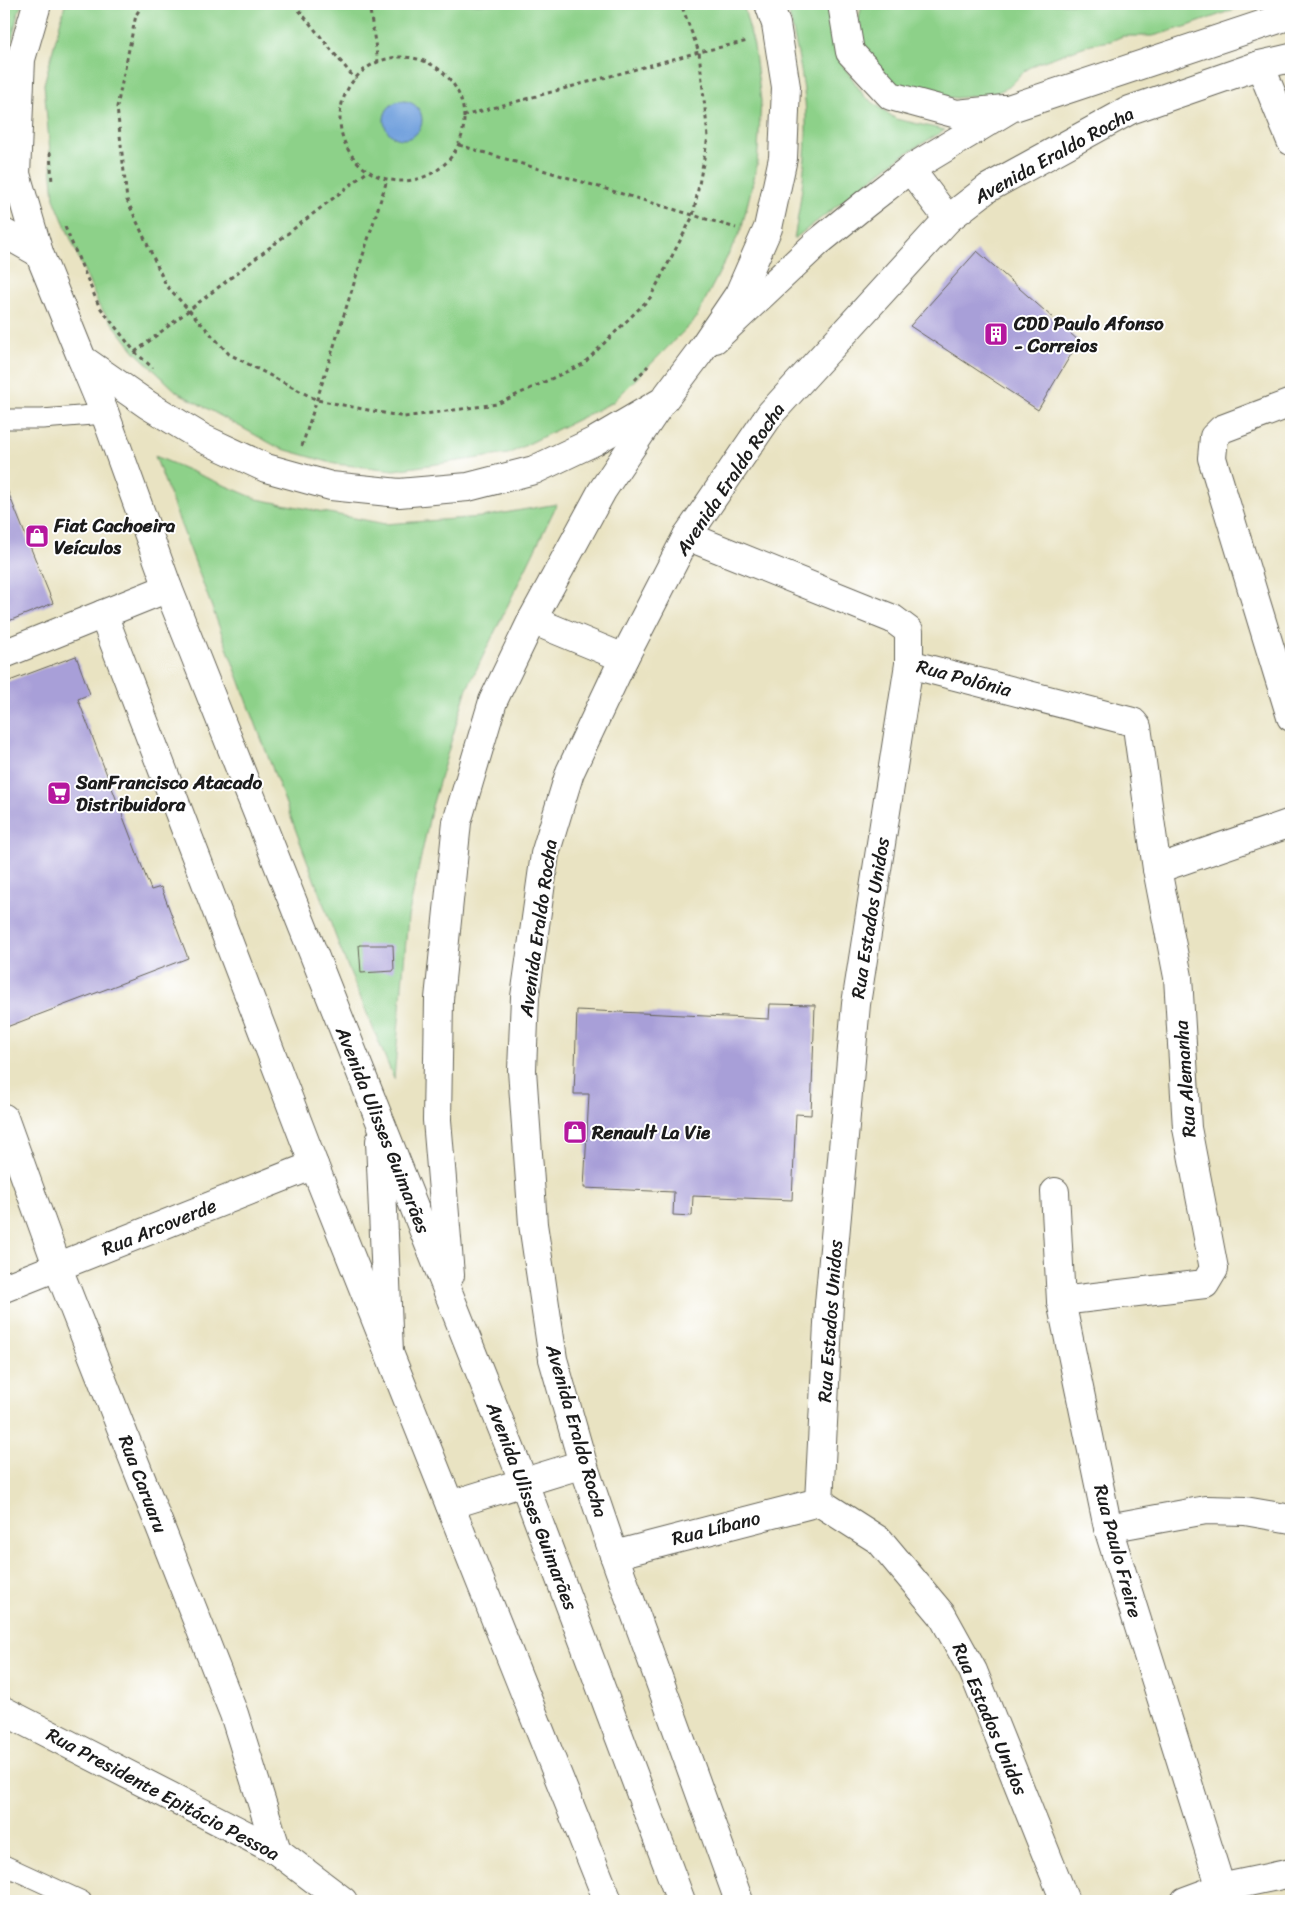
<svg xmlns="http://www.w3.org/2000/svg" width="1295" height="1905" viewBox="0 0 1295 1905" font-family="Sriracha,sans-serif">
<rect width="100%" height="100%" fill="#fff"/>
<filter id="ink" filterUnits="userSpaceOnUse"><feTurbulence type="fractalNoise" baseFrequency=".02" numOctaves="2"/><feDisplacementMap in="SourceGraphic" scale="10" xChannelSelector="R" yChannelSelector="G"/><feConvolveMatrix kernelMatrix="1 2 1 2 8 2 1 2 1" color-interpolation-filters="sRGB"/></filter>
<filter id="wash" filterUnits="userSpaceOnUse"><feTurbulence type="fractalNoise" baseFrequency=".0096" numOctaves="4" result="noise"/><feDisplacementMap in="SourceGraphic" scale="20" xChannelSelector="R" yChannelSelector="G"/><feGaussianBlur stdDeviation="1.12" result="paint"/><feColorMatrix in="noise" values="0 0 0 0 0 0 0 0 0 0 0 0 0 0 0 0 0 1.4 0 .05"/><feComposite in="paint" operator="in"/></filter>
<g filter="url(#wash)">
<rect width="100%" height="100%" fill="#e9e3c2"/>
<g fill="#8dd189" stroke="#547652">
<path d="M4 4H22L18 13 4 77Z"/>
<path d="M65 4H743L754 46 761 101 757 166 741 230 695 320 613 402 508 454 394 470 335 464 279 448 177 392 135 352 99 306 54 199 44 84Z"/>
<path d="M787 4H832V21L838 58 864 96 896 119 945 130 900 157 794 239C801 201 807 157 806 117 805 79 795 41 787 4Z"/>
<path d="M862 4H1249L1188 26 1153 36H1123L1111 41 1091 44 1038 63 1026 70 1009 87 998 92 986 95 956 98 913 94 893 86 864 51 858 23Z"/>
<path d="M155 456 257 499 385 524 481 517 557 504 466 691 432 806 408 917 394 1079 340 948Z"/>
</g>
<circle fill="#75a3de" stroke="#48607d" cx="403" cy="120" r="19"/>
<g id="blocks">
<g fill="#a89fd8">
<path d="M977 251 1079 341 1038 410 910 326Z"/>
<path d="M4 482 53 603 4 623Z"/>
<path d="M76 656 90 694 78 699 151 890 161 887 188 958 4 1028V683Z"/>
<path d="M359 945H393L394 971 361 973Z"/>
<path d="M770 1004 815 1005 811 1115 796 1114 792 1200 693 1196 692 1216 673 1215 674 1192 584 1188 589 1094H574L577 1010 769 1019Z"/>
</g>
</g>
</g>
<g filter="url(#ink)">
<use href="#blocks" fill-opacity="0" stroke="#646256" stroke-width="1"/>
<g fill="none" stroke-linecap="round" stroke-linejoin="round">
<g stroke="#646256" stroke-width="21">
<g id="service">
<path d="M4 419H42L105 414"/>
<path d="M4 1865 82 1901"/>
</g>
</g>
<g stroke="#646256" stroke-width="30">
<g id="minor">
<path d="M1260 65 1291 141"/>
<path d="M910 169 948 219"/>
<path d="M4 233 39 253"/>
<path d="M1291 403 1222 429 1214 437 1212 458 1291 717"/>
<path d="M687 536 893 619 909 631V664L856 1004 829 1304 819 1502"/>
<path d="M103 614 314 1165 608 1901"/>
<path d="M532 620 624 658"/>
<path d="M4 654 168 588"/>
<path d="M909 664 1133 722 1137 727 1157 869 1178 977 1187 1128 1214 1269 1205 1284 1061 1301"/>
<path d="M1157 869 1291 823"/>
<path d="M4 1118 58 1268 234 1714 277 1851"/>
<path d="M1055 1192 1061 1301 1108 1528 1225 1901"/>
<path d="M4 1288 314 1165"/>
<path d="M819 1502 880 1541 942 1615 973 1671 1065 1901"/>
<path d="M450 1505 583 1464"/>
<path d="M1108 1528 1206 1510 1245 1511 1291 1519"/>
<path d="M614 1555 819 1502"/>
<path d="M4 1711 277 1851 343 1901"/>
<path d="M739 1901 614 1555 583 1464 553 1359 533 1224 522 1070 525 997 545 854 570 772 624 658 687 536 771 413 948 219 988 188 1130 110 1260 65 1291 58"/>
<path d="M1185 1901 1220 1888 1291 1873"/>
</g>
</g>
<g stroke="#646256" stroke-width="30">
<g id="tertiary">
<path d="M842 4 850 52 891 96 957 114 1004 109"/>
<path d="M715 339 817 243 865 204 910 169 1011 108 1291 15"/>
</g>
</g>
<g stroke="#646256" stroke-width="30">
<g id="primary">
<path d="M37 4 21 59 16 174 39 253 82 359 148 405 204 439 266 468 331 486 399 493 468 487 534 470 595 441 663 401 699 353 739 294 768 228 783 158 786 87 776 24 769 4"/>
<path d="M82 359 105 414 168 588 524 1483 681 1901"/>
<path d="M380 1141 389 1352"/>
<path d="M450 1275 437 1120 439 999 457 822 493 701 532 620 602 491 659 406"/>
</g>
</g>
<g stroke="#646256" stroke-width="3" stroke-dasharray="4 4" stroke-linecap="butt">
<path d="M143 4 136 15 117 107 127 200 166 285 229 354 317 400 404 417 497 404 583 364 650 298 693 216 708 137 699 52 681 4"/>
<path d="M294 4 355 79"/>
<path d="M369 4 378 62"/>
<circle cx="402" cy="119" r="62"/>
<path d="M463 116 699 52 748 41"/>
<path d="M459 145 736 228"/>
<path d="M50 152 52 183"/>
<path d="M65 227 99 306 135 352 153 368"/>
<path d="M135 352 367 172"/>
<path d="M635 380 648 366"/>
<path d="M302 446 387 180"/>
</g>
<use href="#service" stroke="#fff" stroke-width="19"/>
<use href="#minor" stroke="#fff" stroke-width="28"/>
<use href="#tertiary" stroke="#fff" stroke-width="28"/>
<use href="#primary" stroke="#fff" stroke-width="28"/>
</g>
</g>
<defs>
<g id="building-square" transform="scale(1.25)"><rect x="-9" y="-9" width="18" height="18" rx="4" fill="#b5179e" stroke="#fff"/><path d="M-4-6H4V6H1V3H-1V6H-4ZM-2.5-4.3h1.7v1.8h-1.7ZM.8-4.3h1.7v1.8H.8ZM-2.5-1h1.7V.8h-1.7ZM.8-1h1.7V.8H.8Z" fill="#fff"/></g>
<g id="shop-square" transform="scale(1.25)"><rect x="-9" y="-9" width="18" height="18" rx="4" fill="#b5179e" stroke="#fff"/><path d="M-5-2.5h2.3a2.7 3.5 0 0 1 5.4 0H5L5.5 6h-11ZM-1.5-2.5h3a1.5 2.3 0 0 0-3 0Z" fill="#fff"/></g>
<g id="supermarket-square" transform="scale(1.25)"><rect x="-9" y="-9" width="18" height="18" rx="4" fill="#b5179e" stroke="#fff"/><path d="M-6-5.5h2.5l.6 2H6L4.5 2H-2.5L-4.4-4H-6ZM-1.5 3.2a1.3 1.3 0 1 0 .1 0ZM3 3.2a1.3 1.3 0 1 0 .1 0Z" fill="#fff"/></g>
</defs>
<g fill-rule="evenodd">
<use href="#building-square" x="996" y="334"/>
<use href="#shop-square" x="37" y="536"/>
<use href="#supermarket-square" x="59" y="793"/>
<use href="#shop-square" x="575" y="1132"/>
</g>
<g text-anchor="middle" dominant-baseline="central" stroke-width="4" stroke-linejoin="round" paint-order="stroke">
<g font-size="19" fill="#1c1c1c" stroke="#fff">
<text transform="translate(1054 155) rotate(-29)">Avenida Eraldo Rocha</text>
<text transform="translate(730 479) rotate(-56)">Avenida Eraldo Rocha</text>
<text transform="translate(964 678) rotate(15)">Rua Polônia</text>
<text transform="translate(870 918) rotate(-81)">Rua Estados Unidos</text>
<text transform="translate(538 928) rotate(-82)">Avenida Eraldo Rocha</text>
<text transform="translate(1185 1079) rotate(-94)">Rua Alemanha</text>
<text transform="translate(383 1130) rotate(68)">Avenida Ulisses Guimarães</text>
<text transform="translate(159 1227) rotate(-22)">Rua Arcoverde</text>
<text transform="translate(830 1321) rotate(-86)">Rua Estados Unidos</text>
<text transform="translate(577 1431) rotate(74)">Avenida Eraldo Rocha</text>
<text transform="translate(143 1484) rotate(69)">Rua Caruaru</text>
<text transform="translate(532 1506) rotate(69)">Avenida Ulisses Guimarães</text>
<text transform="translate(716 1528) rotate(-14)">Rua Líbano</text>
<text transform="translate(1118 1551) rotate(75)">Rua Paulo Freire</text>
<text transform="translate(990 1719) rotate(67)">Rua Estados Unidos</text>
<text transform="translate(163 1794) rotate(28)">Rua Presidente Epitácio Pessoa</text>
</g>
<g font-size="19" font-weight="bold" fill="#1c1c1c" stroke="#fff" text-anchor="start">
<text x="1014" y="323">CDD Paulo Afonso<tspan x="1014" dy="22">- Correios</tspan></text>
<text x="54" y="525">Fiat Cachoeira<tspan x="54" dy="22">Veículos</tspan></text>
<text x="76" y="782">SanFrancisco Atacado<tspan x="76" dy="22">Distribuidora</tspan></text>
<text x="592" y="1132">Renault La Vie</text>
</g>
</g>
<rect width="1295" height="1905" fill="none" stroke="#fff" stroke-width="20"/>
</svg>
